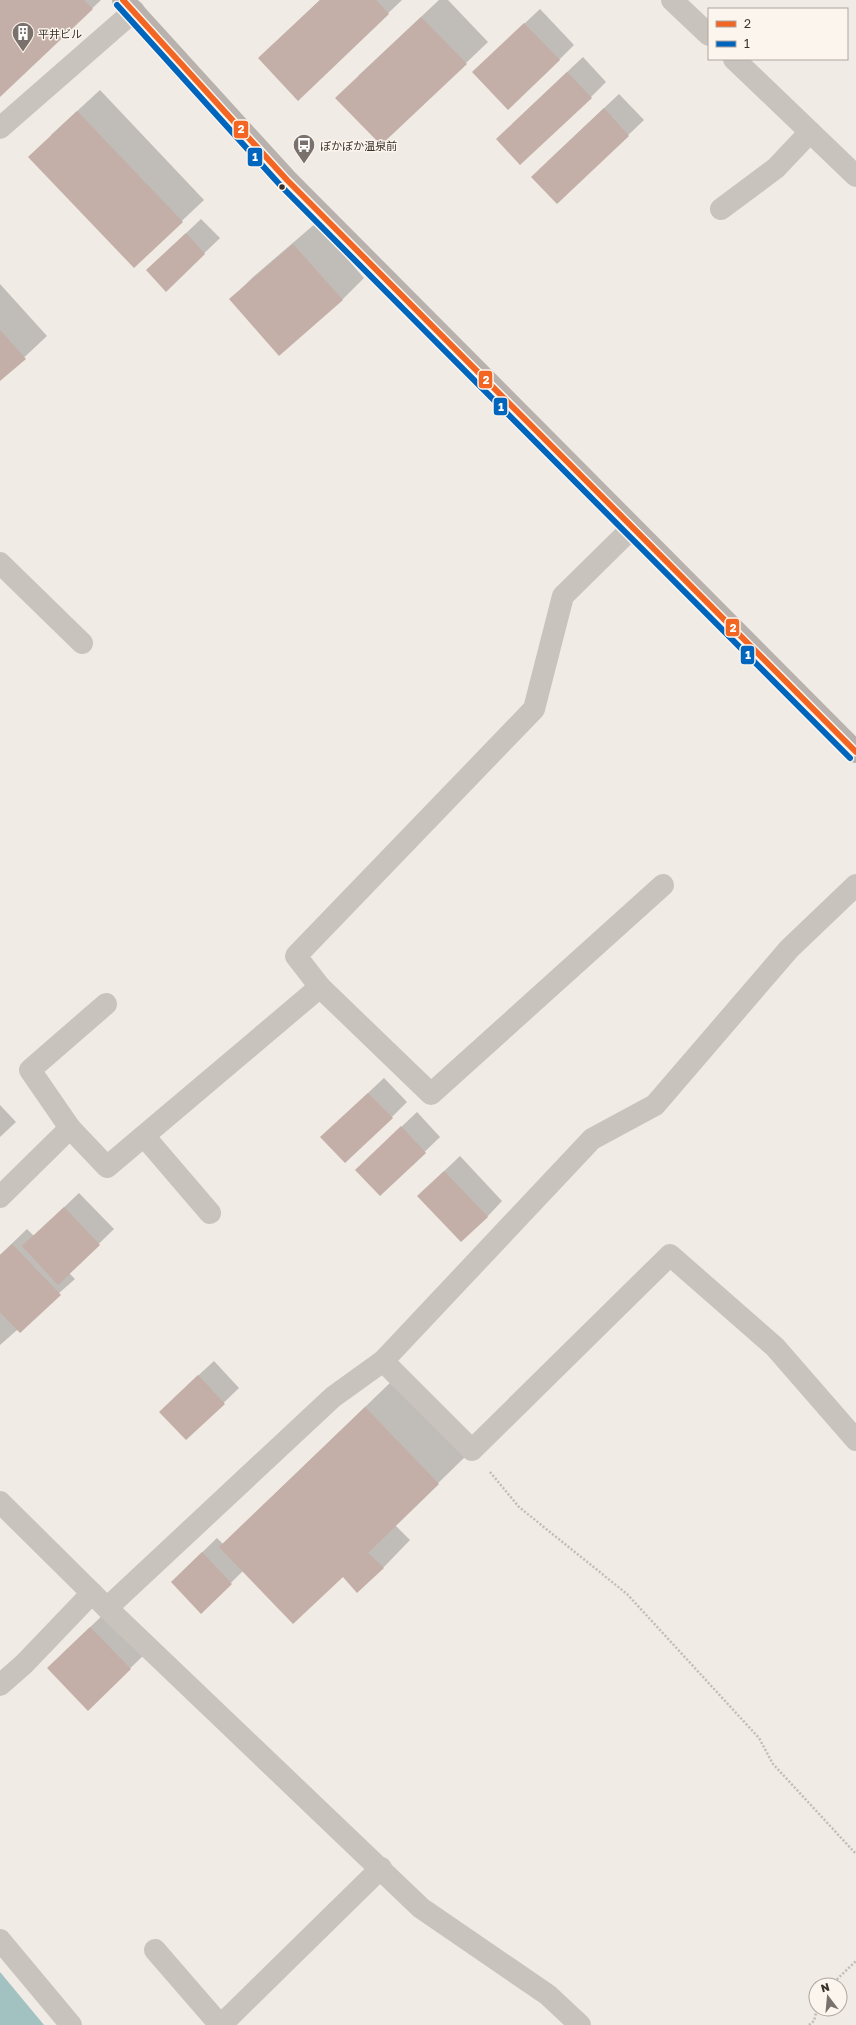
<svg xmlns="http://www.w3.org/2000/svg" width="856" height="2025" viewBox="0 0 856 2025" font-family="'Golos Text','Noto Sans JP',sans-serif">
<rect width="100%" height="100%" fill="#f0ebe5"/>
<path fill="#a1c2c1" d="M0 1972 44 2025H0Z"/>
<g fill="#0003">
<path d="M0 0H101L0 96Z"/>
<path d="M320 0H402L298 99 259 58Z"/>
<path d="M439 0H448L488 42 466 63 358 76Z"/>
<path d="M540 9 574 45 559 60 489 57Z"/>
<path d="M583 57 606 82 591 97 512 124Z"/>
<path d="M100 90 204 200 134 266 51 135Z"/>
<path d="M619 94 644 120 557 203 547 162Z"/>
<path d="M201 219 220 238 166 290 163 255Z"/>
<path d="M316 223 364 278 342 300 231 299 253 277Z"/>
<path d="M0 284 47 336 0 380Z"/>
<path d="M384 1078 407 1102 392 1117 337 1122Z"/>
<path d="M0 1105 16 1122 0 1137Z"/>
<path d="M417 1112 440 1137 380 1195 356 1170Z"/>
<path d="M460 1156 502 1201 487 1217 418 1196Z"/>
<path d="M79 1193 114 1229 69 1273 75 1279 0 1345V1255L27 1229 34 1236Z"/>
<path d="M214 1361 239 1388 186 1439 175 1397Z"/>
<path d="M393 1380 466 1456 395 1525 410 1540 383 1568 343 1576 244 1570 201 1612 187 1567 217 1538 223 1544Z"/>
<path d="M106 1612 146 1653 88 1709 63 1653Z"/>
</g>
<g fill="#c3afa7">
<path d="M0 0H84L93 9 0 97Z"/>
<path d="M320 0H376L389 14 298 101 258 58Z"/>
<path d="M421 17 467 64 381 145 335 98Z"/>
<path d="M524 23 560 60 508 110 472 72Z"/>
<path d="M567 72 592 98 520 165 496 139Z"/>
<path d="M604 108 629 136 557 204 531 177Z"/>
<path d="M77 111 183 222 134 268 28 157Z"/>
<path d="M186 233 205 254 166 292 146 270Z"/>
<path d="M293 244 343 300 279 356 229 299Z"/>
<path d="M0 330 26 359 0 381Z"/>
<path d="M368 1093 393 1118 345 1163 320 1137Z"/>
<path d="M401 1126 426 1153 380 1196 355 1170Z"/>
<path d="M444 1171 488 1217 461 1242 417 1196Z"/>
<path d="M64 1207 100 1245 58 1285 22 1246Z"/>
<path d="M12 1244 61 1295 20 1333 0 1312V1255Z"/>
<path d="M198 1375 225 1404 186 1440 159 1412Z"/>
<path d="M365 1407 439 1484 368 1553 384 1568 357 1593 343 1577 293 1624 219 1547Z"/>
<path d="M202 1552 232 1584 201 1614 171 1582Z"/>
<path d="M90 1627 131 1669 88 1711 47 1668Z"/>
</g>
<g fill="none" stroke-linecap="round" stroke-linejoin="round">
<g stroke="#c2bbb6" stroke-width="2.5" stroke-dasharray="2 2" stroke-linecap="butt">
<path d="M490 1472 519 1507 627 1594 759 1738 773 1764 856 1854"/>
<path d="M831 1985 856 1961"/>
<path d="M809 2025 814 2021 817 2009"/>
</g>
<g stroke="#c9c3be" stroke-width="22">
<path d="M672 0 709 35"/>
<path d="M734 59 856 176"/>
<path d="M0 128 134 11"/>
<path d="M721 209 776 168 810 132"/>
<path d="M0 563 82 643"/>
<path d="M320 987 296 956 534 709 563 596 632 528"/>
<path d="M70 1128 30 1070 106 1004"/>
<path d="M144 1136 210 1213"/>
<path d="M0 1197 70 1128 107 1167 320 987 431 1094 663 885"/>
<path d="M383 1361 472 1450 670 1255 775 1347 856 1440"/>
<path d="M0 1502 107 1608 421 1908 548 1995 580 2025"/>
<path d="M107 1608 333 1397 383 1361 592 1139 655 1105 789 949 856 885"/>
<path d="M0 1685 24 1664 92 1593"/>
<path d="M0 1940 71 2025"/>
<path d="M155 1950 220 2025"/>
<path d="M221 2025 381 1868"/>
</g>
<path stroke="#b8b1ad" stroke-width="22" d="M123 0 287 180 856 752"/>
<g stroke="#fbf5ee" stroke-width="9">
<path id="bus-1" d="M123 0 287 180 856 752"/>
</g>
<g stroke="#fbf5ee" stroke-width="9">
<path id="bus-2" d="M117 5 281 186 850 758"/>
</g>
<use href="#bus-1" stroke="#f26522" stroke-width="6"/>
<use href="#bus-2" stroke="#0065bd" stroke-width="6"/>
</g>
<defs>
<g id="building-pin" transform="scale(1.15)"><path d="M0 17L-7.5 6A9.5 9.5 0 1 1 7.5 6Z" fill="#7a716c" stroke="#fbf5ee"/><path d="M-4-6H4V6H1V3H-1V6H-4ZM-2.5-4.3h1.7v1.8h-1.7ZM.8-4.3h1.7v1.8H.8ZM-2.5-1h1.7V.8h-1.7ZM.8-1h1.7V.8H.8Z" fill="#fff"/></g>
<g id="bus-pin" transform="scale(1.15)"><path d="M0 17L-7.5 6A9.5 9.5 0 1 1 7.5 6Z" fill="#7a716c" stroke="#fbf5ee"/><path d="M-5-6H5V4H4V6H2V4H-2V6H-4V4H-5ZM-3.5-4V0h7V-4ZM-3.5 1.2v1.5H-2V1.2ZM2 1.2v1.5H3.5V1.2Z" fill="#fff"/></g>
</defs>
<g fill-rule="evenodd">
<use href="#building-pin" x="23" y="33"/>
<use href="#bus-pin" x="304" y="145"/>
</g>
<circle fill="#3b302b" stroke="#fbf5ee" stroke-width="1.5" cx="282" cy="187" r="3.5"/>
<g text-anchor="middle" dominant-baseline="central" stroke-width="3" stroke-linejoin="round" paint-order="stroke">
<g font-size="11" fill="#3b302b" stroke="#fbf5ee" text-anchor="start">
<text x="38" y="33">平井ビル</text>
<text x="320" y="145">ぽかぽか温泉前</text>
</g>
</g>
<g stroke="#fbf5ee" stroke-width="1.5">
<rect x="233" y="120" width="16" height="19" rx="4" fill="#f26522"/>
<rect x="247" y="147" width="16" height="20" rx="4" fill="#0065bd"/>
<rect x="478" y="370" width="15" height="19" rx="4" fill="#f26522"/>
<rect x="493" y="397" width="15" height="19" rx="4" fill="#0065bd"/>
<rect x="725" y="618" width="15" height="19" rx="4" fill="#f26522"/>
<rect x="740" y="645" width="15" height="20" rx="4" fill="#0065bd"/>
</g>
<g font-size="11" text-anchor="middle" font-weight="bold" fill="#fff">
<text x="241" y="133">2</text>
<text x="255" y="161">1</text>
<text x="486" y="384">2</text>
<text x="501" y="411">1</text>
<text x="733" y="632">2</text>
<text x="748" y="659">1</text>
</g>
<rect x="708" y="8" width="140" height="52" fill="#fbf5ee" stroke="#aea6a0"/>
<rect x="716" y="21" width="20" height="6" fill="#f26522" stroke="#aea6a0"/>
<text x="744" y="28" font-size="12" fill="#3b302b">2</text>
<rect x="716" y="41" width="20" height="6" fill="#0065bd" stroke="#aea6a0"/>
<text x="744" y="48" font-size="12" fill="#3b302b">1</text>
<g transform="translate(828 1997) rotate(344)"><circle r="19" fill="#fbf5ee" stroke="#aea6a0"/>
<path d="M0-3L7 15L0 10L-7 15Z" fill="#7a716c"/>
<text y="-6" font-size="11" font-weight="bold" text-anchor="middle" fill="#3b302b">N</text>
</g>
</svg>
